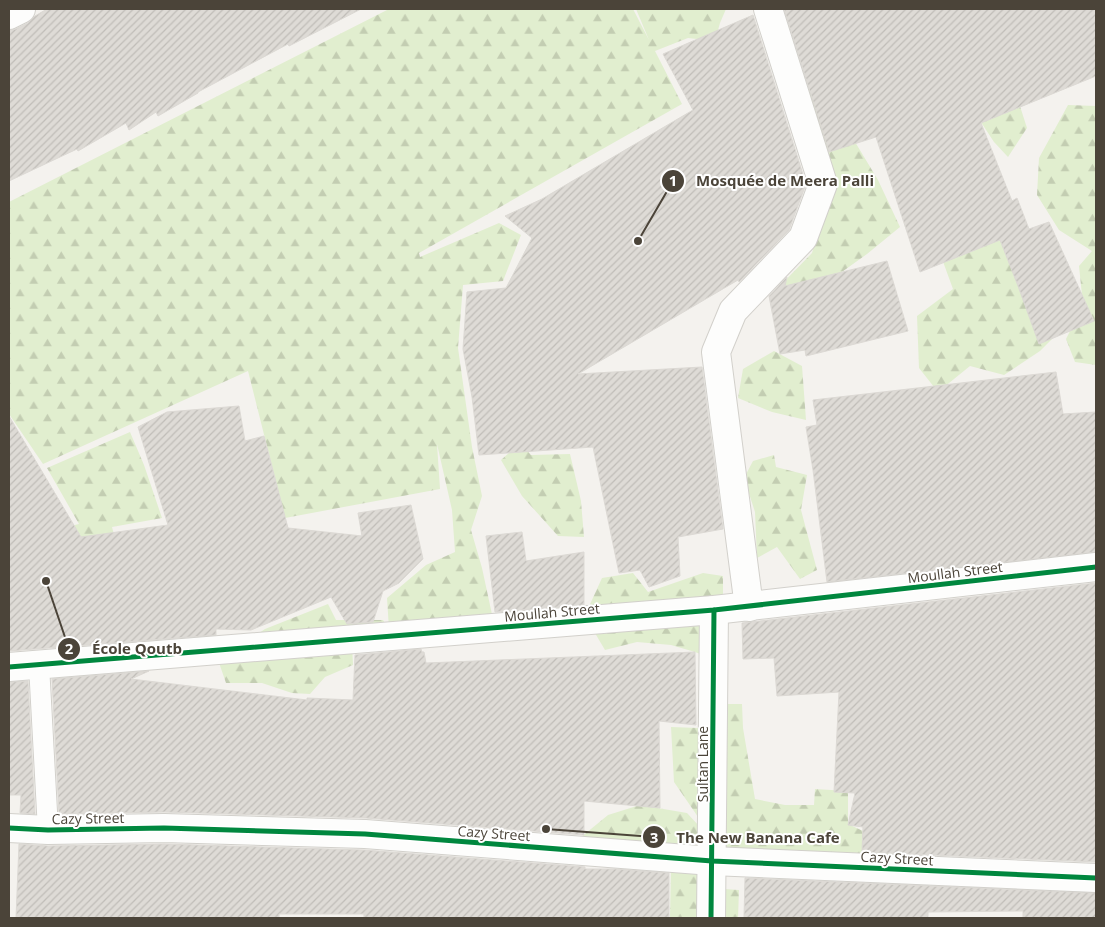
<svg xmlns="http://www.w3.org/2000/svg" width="1105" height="927" viewBox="0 0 1105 927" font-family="'Open Sans',sans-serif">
<defs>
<pattern id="forest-firs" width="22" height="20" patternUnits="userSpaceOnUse" patternTransform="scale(1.25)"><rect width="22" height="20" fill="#e1eecf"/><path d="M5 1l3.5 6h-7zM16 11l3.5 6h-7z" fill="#c3cdb2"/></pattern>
<pattern id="building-hatch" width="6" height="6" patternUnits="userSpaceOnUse" patternTransform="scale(1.25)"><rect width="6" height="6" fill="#dedbd6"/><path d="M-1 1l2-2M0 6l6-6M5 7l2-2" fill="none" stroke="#c0bdb8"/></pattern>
</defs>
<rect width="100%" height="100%" fill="#f4f2ee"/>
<g fill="url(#forest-firs)">
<path d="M389 9H633L649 40 636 9H726L720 23 715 41 688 38 655 51 682 104 419 253 420 257 499 223 521 235 503 281 463 285 458 348 472 447 482 496 471 530 482 568 493 619 389 631 219 646 249 640 265 629 328 604 336 620H383L389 629 387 598 426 565 455 552 452 510 437 444 440 489 285 518 248 371 43 464 9 414V202Z"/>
<path d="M822 80 849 132 878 180 900 227 867 254 832 279 771 295 812 253 827 202 802 94Z"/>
<path d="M1018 100 1027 128 1008 157 994 142 971 107Z"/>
<path d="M1068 105 1096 106V365L1075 362 1066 339 1083 305 1079 266 1092 251 1059 230 1037 195 1039 158Z"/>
<path d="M980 233 1000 240 1054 337 1040 351 1004 375 970 366 938 392 919 368 917 316 953 289 934 237Z"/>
<path d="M774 351 802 366 806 420 772 412 738 398 743 369Z"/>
<path d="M130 432 144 465 162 518 112 527 134 614 62 528 79 524 47 468Z"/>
<path d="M520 443 531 455 570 454 581 501 584 537 558 536 522 496 501 460Z"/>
<path d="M774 455 776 467 807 475 801 510 817 570 800 579 777 547 757 558 755 512 744 478 753 461Z"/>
<path d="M633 573 648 592 703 573 723 576V601L586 613 602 578Z"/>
<path d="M709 615 708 657 695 652 671 645 637 642 605 650 592 628Z"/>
<path d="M352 645 353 665 325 677 310 694 292 693 262 683H226L216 654Z"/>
<path d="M718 704H742L743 728 755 799 785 805H814L815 789 848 791V824L893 845 894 865 715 856Z"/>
<path d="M699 711 708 835 696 814 674 782 671 727 698 728Z"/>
<path d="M640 805 687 813 700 827 691 853 580 838 608 815Z"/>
<path d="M671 868H710L709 918H670Z"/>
<path d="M724 889 739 890 738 918H723Z"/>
</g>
<g fill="url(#building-hatch)" stroke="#dcd9d4">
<path d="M47 9H361L289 46 288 44 198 92V93L158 116 156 112 129 130 126 123 78 151 77 149 9 181V31L16 29 28 23 35 16Z"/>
<path d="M784 9H1096V76L981 123 1012 201 1017 198 1029 229 1049 222 1094 321 1039 344 1018 286 1000 240 920 272 876 137 829 152Z"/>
<path d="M753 15 806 184 789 230 739 282 738 280 578 374 702 367 723 529 678 537 680 576 649 587 640 570 619 573 593 447 479 455 472 397 463 349 467 292 506 288 532 238 505 216 542 199 693 110 663 54Z"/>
<path d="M887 261 908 331 806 356 805 350 780 354 769 296 787 277 785 286Z"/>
<path d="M1056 372 1063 414 1096 412V552L827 582 813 470 806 427 817 425 813 400Z"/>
<path d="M239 406 245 441 264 436 288 528 362 536 358 513 411 505 423 559 399 583 383 591 373 622 347 624 331 597 251 630 216 629V635L9 651V416L81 537 168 525 138 427 167 412Z"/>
<path d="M522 532 526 561 584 552V605L495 612 486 536Z"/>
<path d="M1096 583V862L862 852 863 827 848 825 855 793 834 792 839 692 777 696 774 658 743 659 742 623 751 622Z"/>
<path d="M421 649 422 652H424L426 663 695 652 696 725 659 721 660 808 584 801V835L366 818 164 812 59 814 52 679 149 671 131 679 307 700V698L353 700 355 655Z"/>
<path d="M28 681 35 814 20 813 21 795H9V682Z"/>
<path d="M19 844 48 846 164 844 364 850 585 867V869H615L669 873V918H364V914H279V918H16Z"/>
<path d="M745 878 1096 893V918H1023V911L928 912V918H744Z"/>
</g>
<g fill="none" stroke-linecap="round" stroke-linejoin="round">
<g stroke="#d2d0cb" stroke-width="22">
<path id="lane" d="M39 665 48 830"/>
</g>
<g stroke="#d2d0cb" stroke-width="30">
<g id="street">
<path d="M9 15 21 9"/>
<path d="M749 607 716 352 733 311 803 238 823 184 768 9"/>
<path d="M9 667 714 610 1096 567"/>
<path d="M9 828 48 830 164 828 365 834 712 861 1096 878"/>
<path d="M711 918 714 610"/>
</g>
</g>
<use href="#lane" stroke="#fdfdfc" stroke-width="20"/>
<use href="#street" stroke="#fdfdfc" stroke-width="28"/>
<g stroke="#fff" stroke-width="8">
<g id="cycleway">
<path d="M9 667 714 610 1096 567"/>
<path d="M9 828 48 830 164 828 365 834 712 861 1096 878"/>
<path d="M711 918 714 610"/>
</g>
</g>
<use href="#cycleway" stroke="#00873e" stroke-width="5"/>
</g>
<g text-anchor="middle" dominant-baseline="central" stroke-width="4" stroke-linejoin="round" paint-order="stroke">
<g font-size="14" fill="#4b4439" stroke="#fff">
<text transform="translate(955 572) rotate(-7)">Moullah Street</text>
<text transform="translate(552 612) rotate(-5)">Moullah Street</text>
<text transform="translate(702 764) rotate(-90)">Sultan Lane</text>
<text transform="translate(88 818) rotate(-1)">Cazy Street</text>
<text transform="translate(494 833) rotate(4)">Cazy Street</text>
<text transform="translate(897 858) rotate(3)">Cazy Street</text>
</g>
</g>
<path fill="none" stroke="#4b4439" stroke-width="2" d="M638 241L673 181M46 581L69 649M546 829L654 837"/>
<g fill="#4b4439" stroke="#fff" stroke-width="2">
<circle cx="638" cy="241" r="5"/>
<circle cx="46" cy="581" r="5"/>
<circle cx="546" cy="829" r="5"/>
<circle cx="673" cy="181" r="12"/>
<circle cx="69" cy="649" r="12"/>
<circle cx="654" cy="837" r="12"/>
</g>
<g font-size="15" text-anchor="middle" font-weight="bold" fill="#fff">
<text x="673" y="186">1</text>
<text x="69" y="654">2</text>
<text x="654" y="843">3</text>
</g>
<g font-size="15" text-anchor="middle" font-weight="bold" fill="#4b4439" stroke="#fff" stroke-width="4" stroke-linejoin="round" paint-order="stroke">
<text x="785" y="186">Mosquée de Meera Palli</text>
<text x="137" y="654">École Qoutb</text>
<text x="758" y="843">The New Banana Cafe</text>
</g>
<rect width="1105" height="927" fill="none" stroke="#4b4439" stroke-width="20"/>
</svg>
